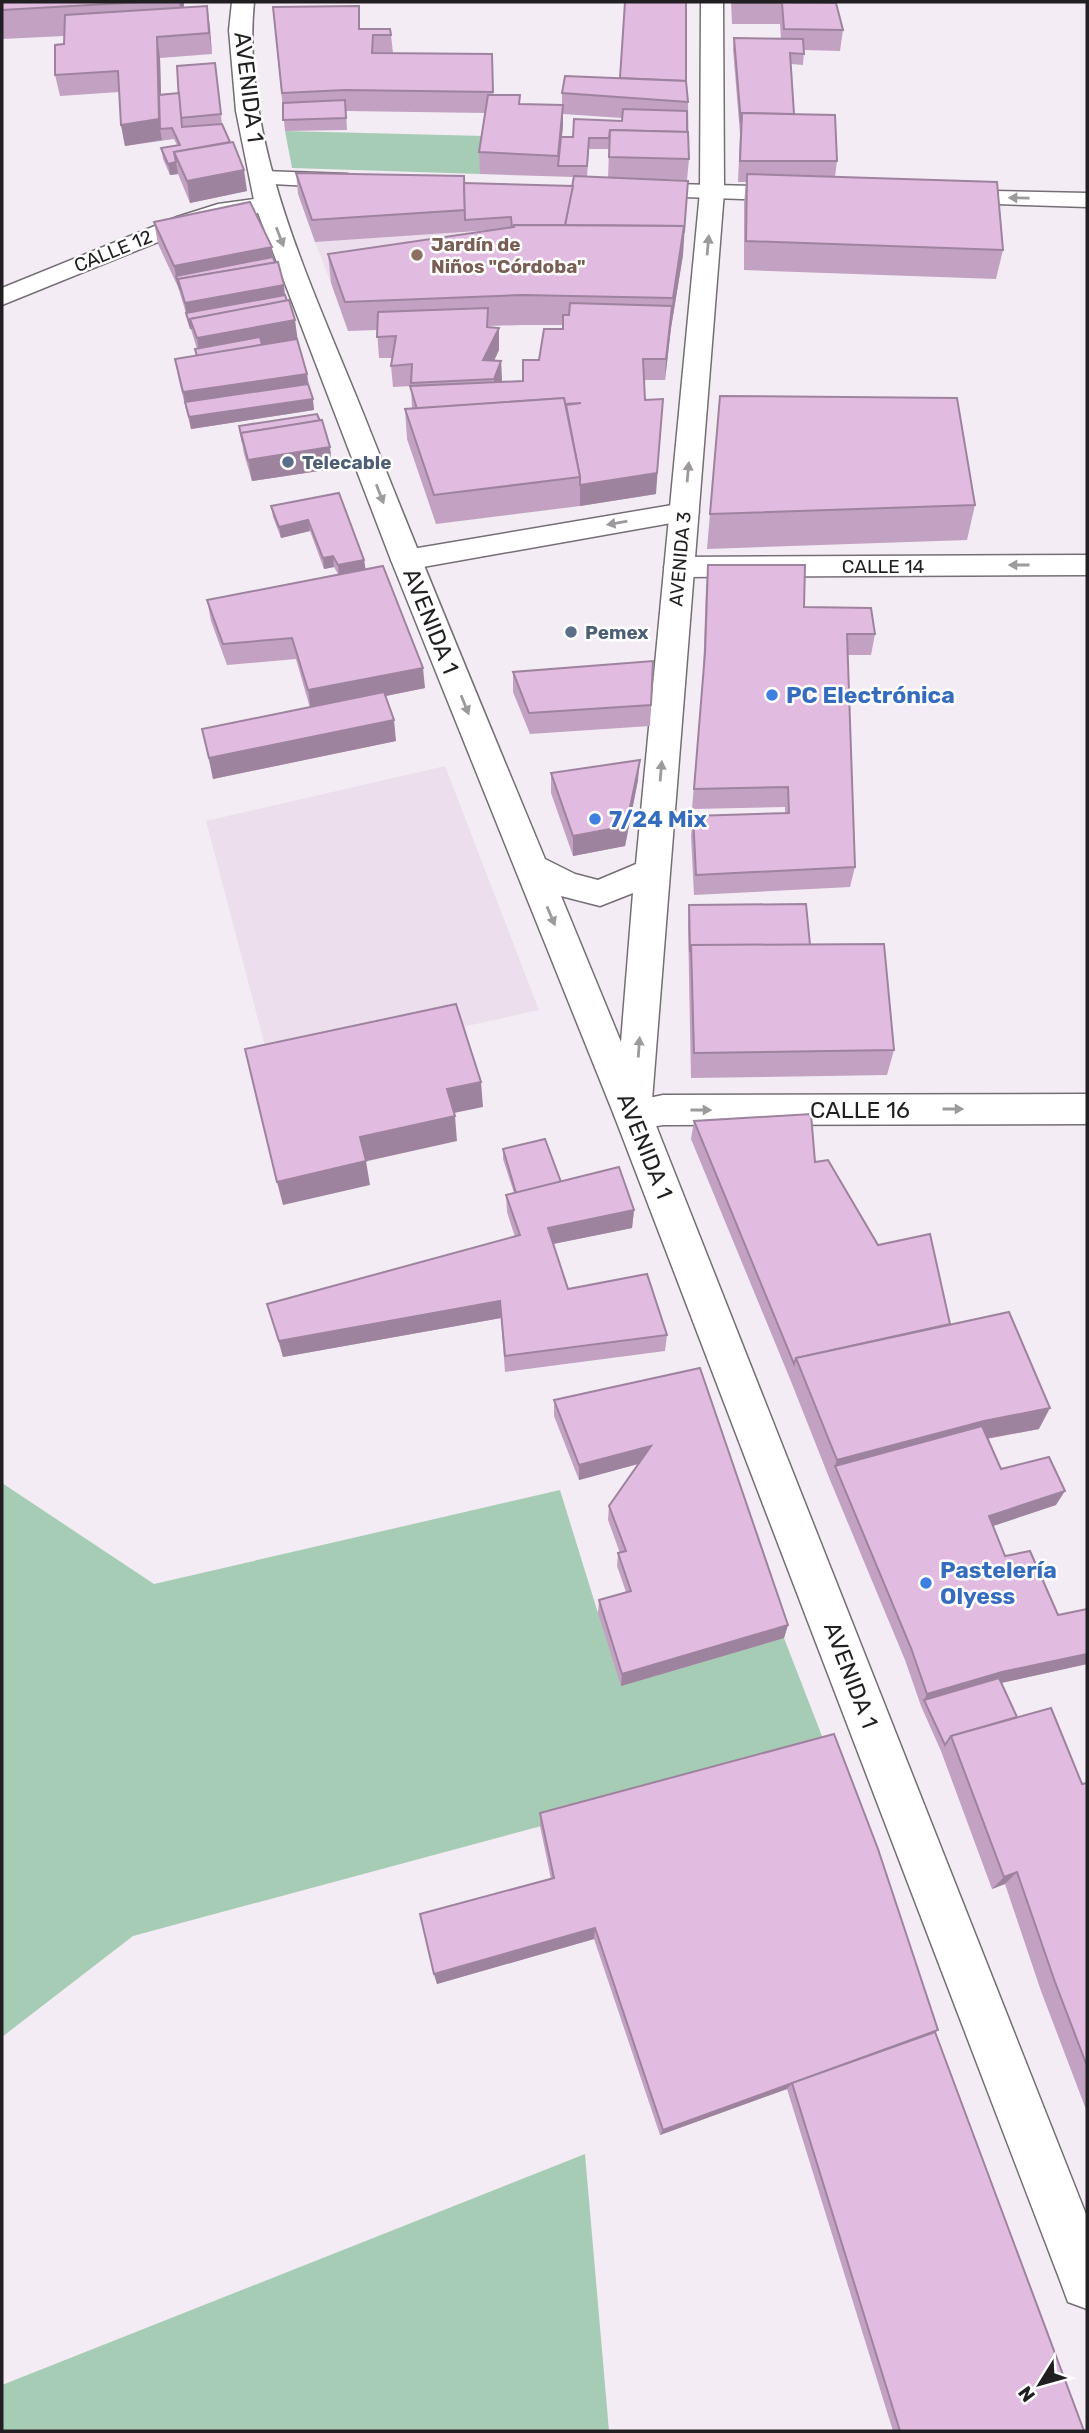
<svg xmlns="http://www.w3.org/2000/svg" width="1089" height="2433" viewBox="0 0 1089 2433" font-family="Rubik,sans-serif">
<rect width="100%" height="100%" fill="#f4ecf4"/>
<g fill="#ecdeec">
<path d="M511 228 331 283 315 242Z"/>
<path d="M445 766 539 1010 271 1069 206 821Z"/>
</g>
<g fill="#a7ccb6">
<path d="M285 131 485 136 480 174 292 168Z"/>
<path d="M2 1483 154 1584 560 1490 598 1613 784 1638 827 1749 133 1936 2 2037Z"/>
<path d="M585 2154 609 2431H2V2385Z"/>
</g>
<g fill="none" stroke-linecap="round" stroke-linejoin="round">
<g stroke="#756e75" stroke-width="3">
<g id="minor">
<path d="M263 171 347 174 356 176 359 181 356 186 347 188 254 183 251 178 254 173Z"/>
<path d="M634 183 798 187 807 189 810 194 807 199 798 201 625 195 622 190 625 185Z"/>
<path d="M946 190 1087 193V207L937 202 934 197 937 192Z"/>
<path d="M268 197 277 200 281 205 277 210 221 219 195 227 2 305V288L177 217 218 204Z"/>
<path d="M684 503 694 505 699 512 694 519 406 570 395 567 391 560 395 553 406 550Z"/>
<path d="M1087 555V575L679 577 668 574 664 567 668 560 679 557Z"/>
<path d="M1087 1094V1124L663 1125 633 1130 620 1126 614 1115 620 1104 663 1095Z"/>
</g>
</g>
<g stroke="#756e75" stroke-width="3">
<path id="secondary" d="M232 2H254C240 142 314 290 365 418 423 565 484 712 545 859L575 874 598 880 636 864 700 192 701 2H723L724 192 651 1113 1087 2217V2309L1068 2302 1061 2283 614 1115 391 560 255 205 236 111 229 30ZM633 893 621 1042 561 896 600 906Z"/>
</g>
<use href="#minor" fill="#fff" fill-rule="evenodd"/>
<use href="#secondary" fill="#fff" fill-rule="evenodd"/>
</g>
<g fill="#c2a1c2" fill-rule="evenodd">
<path d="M2 2H184V8L207 6 212 54 160 58 161 94 179 93 218 84 222 125 247 191 190 203 178 174 170 175 163 159 161 148 177 145 174 139 125 146 121 125 119 92 60 96 55 75 64 44V36L2 39Z"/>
<path d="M731 2H825L843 30 840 51 804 50 803 65 791 64 794 114 837 161 835 177 1003 250 996 279 744 270V203L746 182H738L740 134 733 49 734 38 781 39 780 24H732Z"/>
<path d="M273 7 361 29 391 35 393 53 492 54 493 95 521 104 562 105V93L686 81 688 102 689 159 687 180 613 178 683 255 671 328 665 380H644L645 400 656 494 580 506 436 524 407 439 405 409H412L411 386 393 387 391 366 392 358H379L377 330 348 331 331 283 328 254 506 229 315 242 298 194 296 173 465 197 573 186 574 177 480 174 479 152 485 113 346 111 347 130 285 131ZM563 114 622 118V121L573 137H562ZM589 149H609L608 178 587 177ZM523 325H563V329L523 381 502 382 501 361H494L499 350 488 326Z"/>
<path d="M154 222 273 257 285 295 307 374 314 410 191 429 179 381 175 359 196 356 195 349H197L178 287 158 244Z"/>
<path d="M720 396 975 505 967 540 707 549Z"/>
<path d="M320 421 330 447 332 469 252 481 244 454 239 426Z"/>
<path d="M339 493 364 560 365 569 425 688 386 696 396 741 213 779 202 729 310 708 296 659 227 665 211 621 207 600 338 574 334 567 324 569 310 531 281 538 273 517 271 506Z"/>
<path d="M708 565 804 607 875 634 871 655H848L855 867 850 887 694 895 691 836 693 816 785 813V807L692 809 703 674 706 586Z"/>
<path d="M513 672 651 705 650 726 530 734 513 692Z"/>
<path d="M551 773 638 780 625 846 573 856 551 793Z"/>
<path d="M689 905 810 945 894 1050 887 1075 691 1078 688 925Z"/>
<path d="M694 1121 815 1162 878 1245 950 1324 1039 1429 987 1439 1001 1469 1056 1505 993 1526 1005 1556 1058 1615 1087 1609V1664L1001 1683 1017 1717 1082 1784 1087 1783V2112L1041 1991 1005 1884 992 1889 941 1751 921 1706 905 1660 830 1480 790 1379 691 1139Z"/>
<path d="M503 1149 561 1182 634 1210 632 1228 553 1244 568 1289 667 1335 665 1351 505 1372 501 1318 283 1357 267 1304 515 1237 507 1212 506 1195 514 1193 503 1159Z"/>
<path d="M700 1368 788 1625 784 1638 621 1686 598 1613 599 1600 626 1592 617 1566 618 1553H620L608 1520 609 1506 638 1464 579 1480 554 1416V1400Z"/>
<path d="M540 1813 938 2030 935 2032 1084 2431H893L787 2089 660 2135 594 1939 437 1984 434 1974 551 1879 540 1826Z"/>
</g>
<g fill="#9e839e">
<path d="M179 2H184L183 28Z"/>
<path d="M207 6 210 27 212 54 209 33Z"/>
<path d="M157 37 160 58 162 129H160L162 140 125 146 121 125Z"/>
<path d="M563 105V126L559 166H558Z"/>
<path d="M176 162 178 174 170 175 168 164Z"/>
<path d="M244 170 247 191 190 203 187 181Z"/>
<path d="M688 181 683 255 671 328 665 380 666 359 673 298Z"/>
<path d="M272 247 274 268 176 276 174 266Z"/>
<path d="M284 285 286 306 186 313 185 303Z"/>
<path d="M295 320 298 342 200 360 197 338Z"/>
<path d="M499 328V350L484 381 483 360Z"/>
<path d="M501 361 502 383 494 401V379Z"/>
<path d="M307 374 309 395 185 403 183 392Z"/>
<path d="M313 399 314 410 191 429 189 417Z"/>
<path d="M663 399 656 494 580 506V485Z"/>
<path d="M330 447 332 469 252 481 248 460Z"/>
<path d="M308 520 310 531 281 538 279 527Z"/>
<path d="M333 556 334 567 324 569 323 558Z"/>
<path d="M364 560 366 571 339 577 338 565Z"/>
<path d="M423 668 425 688 311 711 308 690Z"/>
<path d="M394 720 396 741 213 779 209 758Z"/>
<path d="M640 760 638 780 625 846 573 856V836Z"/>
<path d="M481 1082 483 1107 449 1114 447 1089Z"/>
<path d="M455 1116 457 1141 363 1162 360 1137Z"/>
<path d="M366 1161 370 1185 283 1205 277 1182Z"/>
<path d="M634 1210 632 1228 548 1245V1228Z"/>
<path d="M500 1301 501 1318 283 1357 279 1341Z"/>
<path d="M1050 1408 1039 1429 835 1466 837 1460 984 1421Z"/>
<path d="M651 1446 649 1461 579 1480V1465Z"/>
<path d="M1065 1491 1056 1505 981 1530 989 1516Z"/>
<path d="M788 1625 784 1638 621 1686 622 1674Z"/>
<path d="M1087 1654V1664L924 1700 921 1706 927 1694 1002 1672Z"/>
<path d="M1017 1872 1005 1884 992 1889 1004 1877Z"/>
<path d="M595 1928 594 1939 437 1984 434 1974Z"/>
<path d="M938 2030 928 2038 792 2083 787 2089 660 2135 663 2130Z"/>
</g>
<g fill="#e2bbe1" stroke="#9e839e" stroke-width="2">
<path d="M2 2H143L2 10Z"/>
<path d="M625 2H686V81L620 78Z"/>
<path d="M733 2 836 3 843 30 784 29 782 3H733Z"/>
<path d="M207 6 209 33 157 37 159 119 121 125 118 71 55 75V45L64 44 65 15Z"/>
<path d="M359 6V29H390L391 35H373L372 53 492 54 493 92 345 90 282 93 273 7Z"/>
<path d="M734 38 803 39 804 54 790 53 794 114 742 113 741 123Z"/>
<path d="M215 63 221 114 180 118 177 66Z"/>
<path d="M565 76 686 81 688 102 562 93Z"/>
<path d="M179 93 182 127 222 124 230 142 174 152 176 162 168 164 161 148 180 145 172 128 160 129 159 95Z"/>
<path d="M488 95H520L519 104 563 105 558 156 479 152Z"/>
<path d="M345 100 346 118 283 120V103Z"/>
<path d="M623 109 687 111V132L610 130 609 138H589L587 166H558L561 137H573L574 119 622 121Z"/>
<path d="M742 113 835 115 837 161H740Z"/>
<path d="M610 130 688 132 689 159 609 157Z"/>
<path d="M233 142 244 170 187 181 174 152Z"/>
<path d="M296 173 464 176 465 210 312 220Z"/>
<path d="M747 174 997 182 1003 250 746 241Z"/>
<path d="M574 176 688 181 684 233V226L565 225Z"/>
<path d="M464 183 573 186 565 225H514V227L512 228 511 217 465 220Z"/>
<path d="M250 202 272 247 174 266 154 222Z"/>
<path d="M514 225 684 226 673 298 522 295 345 302 328 254 514 227Z"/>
<path d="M273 257 275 263 178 279 180 289 176 276Z"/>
<path d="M278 262 284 285 185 303 178 279Z"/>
<path d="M285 295 287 301 190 319 191 329 186 313Z"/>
<path d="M289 300 295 320 197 338 190 319Z"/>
<path d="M570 303 672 306 666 359H643L645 400 663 399 657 473 580 485V477L566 405 581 403 565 404 564 398 417 409 410 386 523 381V360H539L544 329H563V315H569Z"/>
<path d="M488 308 487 327 499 328 483 360 501 361 494 379 411 383 412 364 391 366 396 336 377 337 378 312Z"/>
<path d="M260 337 262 345 197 356 195 349Z"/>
<path d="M297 339 307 374 183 392 175 359Z"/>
<path d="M308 384 313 399 189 417 185 402Z"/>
<path d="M720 396 957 398 975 505 710 514Z"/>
<path d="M564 398 580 477 434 495 405 409Z"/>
<path d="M317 414 320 421 241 433 243 443 239 426Z"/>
<path d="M322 420 330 447 248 460 241 433Z"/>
<path d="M339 493 364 560 338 565 333 556 323 558 308 520 279 527 271 506Z"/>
<path d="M708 565H805L804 607 871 608 875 634H847L855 867 696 875 693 816 789 813 788 787 694 789 705 653Z"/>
<path d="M383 566 423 668 308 690 292 638 223 644 207 600Z"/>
<path d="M653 661 651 705 529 713 513 672Z"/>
<path d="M384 692 394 720 209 758 202 729Z"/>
<path d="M640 760 626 826 573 836 551 773Z"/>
<path d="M806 904 810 945H691L690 952 689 905Z"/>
<path d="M884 944 894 1050 694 1053 691 945Z"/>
<path d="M456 1004 481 1082 447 1089 455 1116 360 1137 366 1161 277 1182 245 1049Z"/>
<path d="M811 1114 815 1162 828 1160 878 1245 930 1234 950 1324 796 1358 794 1364 694 1121Z"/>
<path d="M545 1139 561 1182 516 1193 503 1149Z"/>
<path d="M619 1167 634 1210 548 1228 568 1289 647 1274 667 1335 505 1356 500 1301 279 1341 267 1304 520 1235 506 1195Z"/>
<path d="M1009 1312 1050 1408 984 1421 837 1460 796 1358Z"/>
<path d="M700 1368 788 1625 622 1674 599 1600 631 1591 618 1553 626 1551 609 1506 651 1446 579 1465 554 1400Z"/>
<path d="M982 1426 1001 1469 1049 1457 1065 1491 989 1516 1005 1556 1030 1551 1058 1615 1087 1609V1654L1002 1672 927 1694 911 1648 835 1466Z"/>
<path d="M999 1678 1017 1717 951 1736 945 1745 924 1700Z"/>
<path d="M1051 1708 1082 1784 1087 1783V2066L1055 1982 1017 1872 1004 1877 951 1736Z"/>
<path d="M834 1734 878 1849 938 2030 663 2130 595 1928 434 1974 420 1914 554 1878 540 1813Z"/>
<path d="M935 2032 1084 2431H900L792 2083Z"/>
</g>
<defs><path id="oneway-solid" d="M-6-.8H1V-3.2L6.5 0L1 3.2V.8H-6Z" transform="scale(1.75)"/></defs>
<g fill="#9c9a9c">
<use href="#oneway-solid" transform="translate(1019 198) rotate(-179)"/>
<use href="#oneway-solid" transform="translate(280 237) rotate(69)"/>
<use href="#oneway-solid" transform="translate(708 245) rotate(-85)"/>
<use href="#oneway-solid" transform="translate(688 472) rotate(-85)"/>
<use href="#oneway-solid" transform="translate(380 494) rotate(69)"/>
<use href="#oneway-solid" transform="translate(617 523) rotate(170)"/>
<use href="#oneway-solid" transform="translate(1019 565) rotate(180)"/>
<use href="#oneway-solid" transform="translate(465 705) rotate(68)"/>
<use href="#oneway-solid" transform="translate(661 771) rotate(-85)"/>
<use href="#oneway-solid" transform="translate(551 916) rotate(67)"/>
<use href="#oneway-solid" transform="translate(639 1047) rotate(-86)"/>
<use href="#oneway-solid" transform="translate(953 1109)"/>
<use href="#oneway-solid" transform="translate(701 1110)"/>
</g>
<circle fill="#8d6e63" stroke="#fff" stroke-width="2.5" cx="417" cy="255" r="7"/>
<g fill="#5c6f8a" stroke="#fff" stroke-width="2.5">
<circle cx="288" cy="462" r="7"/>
<circle cx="571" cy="632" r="7"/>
</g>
<g fill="#3f7fe0" stroke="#fff" stroke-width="2.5">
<circle cx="772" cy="695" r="7"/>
<circle cx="595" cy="819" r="7"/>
<circle cx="926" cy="1583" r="7"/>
</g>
<g text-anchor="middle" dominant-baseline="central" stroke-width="5" stroke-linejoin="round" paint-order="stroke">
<g font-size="19" font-weight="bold" fill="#785e54" stroke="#fff" text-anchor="start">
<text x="431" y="244">Jardín de<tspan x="431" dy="22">Niños "Córdoba"</tspan></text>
</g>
<g font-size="19" fill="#221f22" stroke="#fff">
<text transform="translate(113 251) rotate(-22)">CALLE 12</text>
<text transform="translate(680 559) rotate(-85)">AVENIDA 3</text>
<text x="883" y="566">CALLE 14</text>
</g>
<g font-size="19" font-weight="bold" fill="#4e5e75" stroke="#fff" text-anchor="start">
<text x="302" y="462">Telecable</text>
<text x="585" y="632">Pemex</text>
</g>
<g font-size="23" fill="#221f22" stroke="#fff">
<text transform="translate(249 87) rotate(83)">AVENIDA 1</text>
<text transform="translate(431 621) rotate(68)">AVENIDA 1</text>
<text x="860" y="1110">CALLE 16</text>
<text transform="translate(645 1146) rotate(68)">AVENIDA 1</text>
<text transform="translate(851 1675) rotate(69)">AVENIDA 1</text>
</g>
<g font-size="23" font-weight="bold" fill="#366cbe" stroke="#fff" text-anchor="start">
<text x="786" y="695">PC Electrónica</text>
<text x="609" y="819">7/24 Mix</text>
<text x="940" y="1570">Pastelería<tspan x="940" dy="26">Olyess</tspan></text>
</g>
</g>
<rect width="1089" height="2433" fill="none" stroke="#221f22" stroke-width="7"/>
<g transform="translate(1040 2384) rotate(233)" stroke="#ffffff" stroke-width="5" paint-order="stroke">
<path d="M0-5L12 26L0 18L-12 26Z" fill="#221f22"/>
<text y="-10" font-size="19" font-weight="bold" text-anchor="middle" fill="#221f22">N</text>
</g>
</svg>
